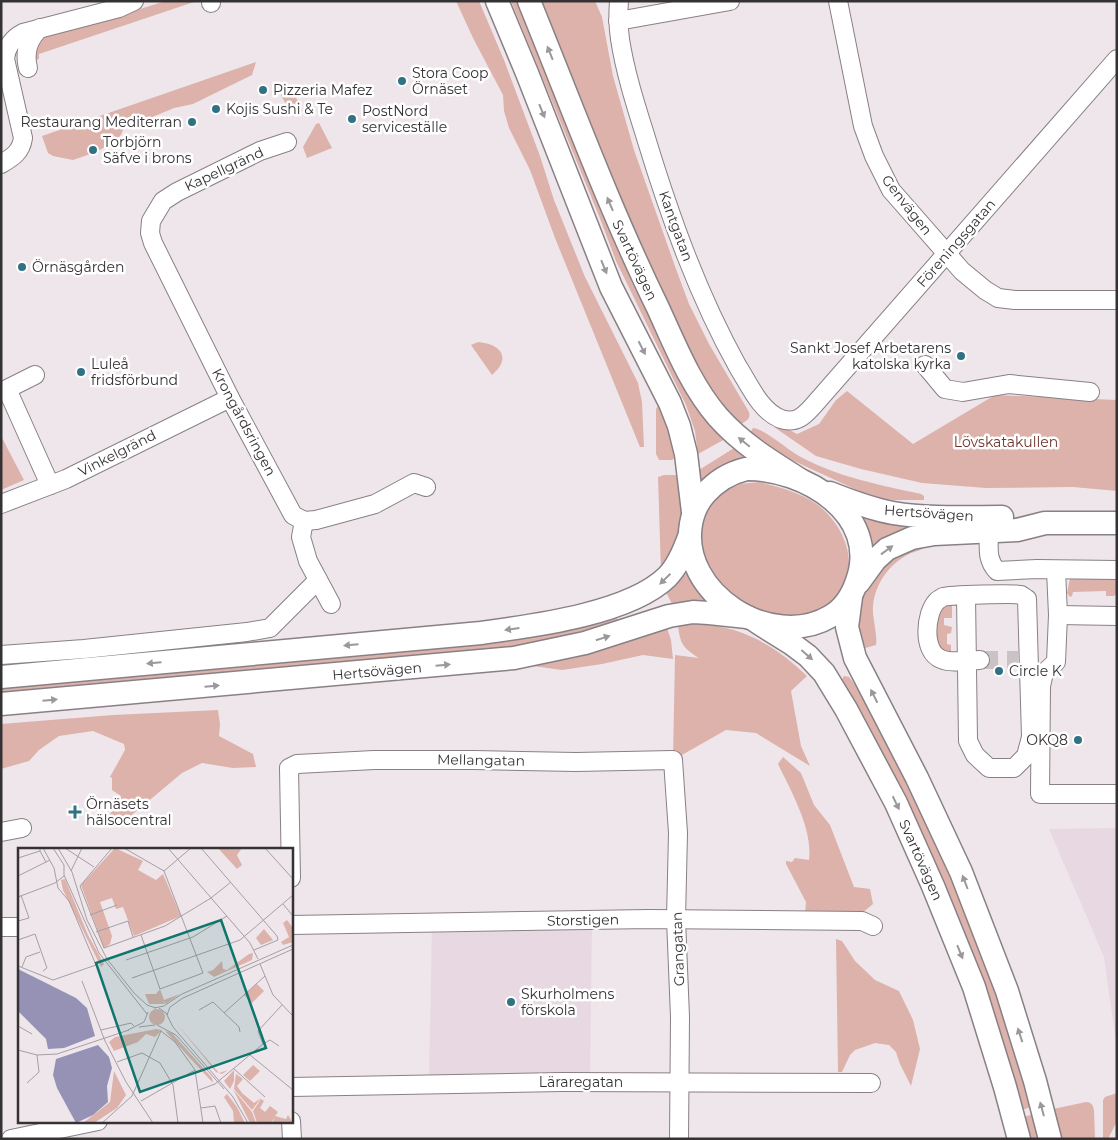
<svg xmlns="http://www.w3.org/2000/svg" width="1118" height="1140" viewBox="0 0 1118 1140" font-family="Montserrat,sans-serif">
<rect width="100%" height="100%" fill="#efe6eb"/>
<g fill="#e8d8e2">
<path d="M1117 828V1035H1115L1104 957 1049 829Z"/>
<path d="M592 920 590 1081 429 1083 432 923Z"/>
</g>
<g fill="#dcb2ab">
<path d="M166 1H197L39 54V59L31 61 32 49 44 34 120 15Z"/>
<path d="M456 1H479L504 60 540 156 554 200 585 277 638 383 642 402 644 447H640L555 238 530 170 509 128 504 111 503 95 473 38Z"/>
<path d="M511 1H517L633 285 693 399 727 438 698 454 695 431 686 405 616 261 599 216Z"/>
<path d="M541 1H595L602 17 613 76 634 150 676 269 689 304 709 344 749 412C751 419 746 421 741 424 699 389 669 310 647 261 610 175 576 88 541 1Z"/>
<path d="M256 62 252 75 193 104 174 108 150 118 130 122 123 130 119 139 96 152 73 160 53 156 48 153 42 136Z"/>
<path d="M289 84 303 111 293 117 281 95Z"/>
<path d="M319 123 332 148 307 158 303 147 316 124Z"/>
<path d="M478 342C501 344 512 358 492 375L471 345Z"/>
<path d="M847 391 913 444 995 395 1117 400V491L1073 487 986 488 922 483 861 469 816 456 774 427 780 425 797 434 819 424 836 400Z"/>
<path d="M658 406C668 424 672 437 675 458L672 460H659L656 454V409Z"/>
<path d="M753 428C763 428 788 450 799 456 837 477 880 485 921 494L924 496V500H893L872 497 770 450 749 434Z"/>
<path d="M1 436 24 480 1 490Z"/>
<path d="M734 448 748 460 699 485V470Z"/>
<path d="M664 475H680L682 526 678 548 661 572 658 477Z"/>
<path d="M759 482C783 488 807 494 825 511 851 537 861 578 829 604 822 610 812 616 803 618 773 621 742 606 721 586 716 582 713 575 710 570 708 565 702 559 701 553 700 549 701 543 701 538 702 533 701 528 702 523 706 505 723 489 741 484 746 483 754 483 759 482Z"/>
<path d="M863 518 890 523 925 524 872 550Z"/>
<path d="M926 546C921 551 915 551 909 554 889 564 875 584 873 606 872 617 878 637 876 645L862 649 858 632 860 602 877 568 894 552Z"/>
<path d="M687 573 696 588 710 601 689 602 672 604 666 592Z"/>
<path d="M1070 578 1117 579V594L1114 596H1106V591L1073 592 1072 596 1070 597 1067 593Z"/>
<path d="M952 603V618H944V625L952 627 951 633 947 634V644L951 645V653L942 654 932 632 941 605Z"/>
<path d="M616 617 618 621 613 625 527 646 1 693V685L437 648 517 639 575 629Z"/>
<path d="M694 624C703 625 712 625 721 627 754 633 783 653 807 676L791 691 801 746 810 766 756 733 726 730 673 760 675 655 699 658C683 648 680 644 678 625Z"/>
<path d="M667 628 671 640 673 659 643 655 602 664 562 670 533 666Z"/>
<path d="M844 676 849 677C858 687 864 701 870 712 880 730 889 748 898 766 954 877 998 988 1031 1107L1022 1110 902 794 858 706 841 681Z"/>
<path d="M218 710 220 724 219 736 253 754 256 767 233 768 202 763 182 773 127 819 109 816 121 796 112 790V778L110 777 125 750 124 744 93 731 59 736 39 750 29 761 1 769V724L113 715Z"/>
<path d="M783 757 801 773 814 805 830 825 854 887 870 889 873 904 862 913H805L806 902 786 864V861L792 862 795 858 809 860C813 829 791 791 778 764Z"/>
<path d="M836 939 842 941 855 961 875 980 899 991 913 1020 920 1049 911 1086 900 1064 896 1052 889 1045 875 1043 855 1050 850 1055 842 1072H838Z"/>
<path d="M1117 1093V1121L1108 1139H1103V1100L1105 1097Z"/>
<path d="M1086 1102C1091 1102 1093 1105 1094 1110L1095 1139H1060L1053 1109Z"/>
<path d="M1033 1114 1039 1139H1029L1024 1117Z"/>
</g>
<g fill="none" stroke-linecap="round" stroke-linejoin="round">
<path stroke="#cac2c6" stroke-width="18" stroke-dasharray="18 9" stroke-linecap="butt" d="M980 660H1018"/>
<g stroke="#888085" stroke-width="20">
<g id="minor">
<path d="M211 1V3"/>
<path d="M619 1C618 14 618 26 620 39 625 72 636 106 646 138 670 217 698 295 738 367 749 384 760 411 781 419 796 424 804 416 813 406L1117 59"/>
<path d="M838 1 863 126 874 156 891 190 962 271 985 290 998 298 1015 300H1117"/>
<path d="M618 21 730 1"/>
<path d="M28 68C24 52 28 39 40 28"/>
<path d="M287 142 260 151 177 192 163 201 151 221 150 233 153 243 230 398 293 515 304 521 316 520 375 504 414 483 426 487"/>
<path d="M1 164C13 157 21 152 23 138L5 59C6 47 13 38 23 33L119 8 134 1"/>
<path d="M925 365 945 389 963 392 1009 384 1090 392"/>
<path d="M35 375 7 389 50 485"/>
<path d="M1 504 66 479 230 398"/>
<path d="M304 521 301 537 308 561 331 604"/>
<path d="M989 532C989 547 986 559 997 571L1037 569 1117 570"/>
<path d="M1056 570 1058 615 1056 662 1044 673 1041 686 1040 794H1117"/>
<path d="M966 595 968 741 975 755 989 768H1014L1026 756 1031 737 1027 599C1025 598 1023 596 1021 595 1015 593 950 595 943 597 943 597 938 600 937 601 925 613 922 652 941 659 952 664 968 660 980 660"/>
<path d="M1058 615 1117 616"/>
<path d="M1 655 84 649 247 632 270 628 318 580"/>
<path d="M1 832 22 828"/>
<path d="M291 878 289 768 297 764 374 760H474L576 762 673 760 678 833 676 919 680 1017 679 1139"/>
<path d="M291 925 649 919 862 921 873 926"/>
<path d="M1 927H19"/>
<path d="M291 1087 562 1082 871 1083"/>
<path d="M291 1121 292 1139"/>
<path d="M11 1139 98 1121"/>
</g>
</g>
<g stroke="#888085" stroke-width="25">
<g id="major">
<path d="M497 1 527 73 611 287 670 403 679 426 686 454 693 512"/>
<path d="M529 1C571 104 609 208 658 308 675 345 691 386 718 417 741 443 770 461 799 479"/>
<path d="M746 469C804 468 881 514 857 581 852 596 845 608 831 616 771 652 679 593 691 524 693 512 697 503 705 494 716 481 730 473 746 469Z"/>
<path d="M830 493C850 501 871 509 893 513 929 519 966 517 1002 517"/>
<path d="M859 582 875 560 887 549 912 538 934 534 1017 530 1045 523H1117"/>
<path d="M851 597 847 627 855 658 917 778 961 872 1007 991 1035 1081 1050 1139"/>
<path d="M757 622 792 644 808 656 824 673 846 709 896 803 933 886 974 987 1005 1087 1019 1139"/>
<path d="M1 677 481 633C532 626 629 614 667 577 678 566 684 551 689 537"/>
<path d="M1 704 514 658 585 643 669 616 693 612 709 613 747 617"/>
</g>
</g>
<use href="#minor" stroke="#fff" stroke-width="18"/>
<use href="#major" stroke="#fff" stroke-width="22"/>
</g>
<defs><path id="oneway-solid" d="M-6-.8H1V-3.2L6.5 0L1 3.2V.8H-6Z" transform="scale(1.25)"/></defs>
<g fill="#9a989a">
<use href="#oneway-solid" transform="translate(550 53) rotate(-112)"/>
<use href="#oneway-solid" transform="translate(542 111) rotate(68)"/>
<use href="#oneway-solid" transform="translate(610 204) rotate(-113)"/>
<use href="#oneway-solid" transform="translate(604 267) rotate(68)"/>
<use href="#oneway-solid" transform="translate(642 348) rotate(63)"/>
<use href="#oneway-solid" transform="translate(744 442) rotate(-141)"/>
<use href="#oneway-solid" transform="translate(887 550) rotate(-36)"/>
<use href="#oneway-solid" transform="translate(665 579) rotate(136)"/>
<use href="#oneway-solid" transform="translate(512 629) rotate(172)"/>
<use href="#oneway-solid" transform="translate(603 638) rotate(-18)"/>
<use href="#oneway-solid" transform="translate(351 645) rotate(175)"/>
<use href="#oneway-solid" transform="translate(807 655) rotate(41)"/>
<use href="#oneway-solid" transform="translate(154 663) rotate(175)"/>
<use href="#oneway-solid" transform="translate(443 665) rotate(-5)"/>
<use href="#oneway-solid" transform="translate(212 686) rotate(-5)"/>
<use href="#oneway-solid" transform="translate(874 696) rotate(-117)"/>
<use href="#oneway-solid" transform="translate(50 700) rotate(-5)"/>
<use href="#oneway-solid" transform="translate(896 803) rotate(64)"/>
<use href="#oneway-solid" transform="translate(965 882) rotate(-111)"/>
<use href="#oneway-solid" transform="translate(960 952) rotate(68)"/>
<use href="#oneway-solid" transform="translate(1020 1035) rotate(-108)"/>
<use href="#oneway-solid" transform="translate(1042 1109) rotate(-105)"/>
</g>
<g fill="#307284" stroke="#fff" stroke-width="2">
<circle cx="402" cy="81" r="5"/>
<circle cx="263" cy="90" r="5"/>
<circle cx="216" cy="109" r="5"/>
<circle cx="352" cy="119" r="5"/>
<circle cx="192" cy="122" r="5"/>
<circle cx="93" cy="150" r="5"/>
<circle cx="22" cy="267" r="5"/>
<circle cx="961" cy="356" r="5"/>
<circle cx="81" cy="372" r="5"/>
<circle cx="999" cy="671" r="5"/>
<circle cx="1078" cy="740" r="5"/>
<path d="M72.5 804.5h5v5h5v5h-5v5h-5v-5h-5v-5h5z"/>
<circle cx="511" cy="1002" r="5"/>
</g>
<g text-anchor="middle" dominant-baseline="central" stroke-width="5" stroke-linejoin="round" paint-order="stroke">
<g font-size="14" fill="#353234" stroke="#fff" text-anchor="start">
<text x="412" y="73">Stora Coop<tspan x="412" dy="16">Örnäset</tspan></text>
<text x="273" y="90">Pizzeria Mafez</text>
<text x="226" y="109">Kojis Sushi &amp; Te</text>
<text x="362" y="111">PostNord<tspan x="362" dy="16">serviceställe</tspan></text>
<text x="182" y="122" text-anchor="end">Restaurang Mediterran</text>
<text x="103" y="142">Torbjörn<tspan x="103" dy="16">Säfve i brons</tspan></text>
<text x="32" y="267">Örnäsgården</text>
<text x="951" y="348" text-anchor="end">Sankt Josef Arbetarens<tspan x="951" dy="16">katolska kyrka</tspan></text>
<text x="91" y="364">Luleå<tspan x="91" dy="16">fridsförbund</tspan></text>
<text x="1009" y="671">Circle K</text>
<text x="1068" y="740" text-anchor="end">OKQ8</text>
<text x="86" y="804">Örnäsets<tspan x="86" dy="16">hälsocentral</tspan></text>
<text x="521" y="994">Skurholmens<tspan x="521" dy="16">förskola</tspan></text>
</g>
<g font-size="14" fill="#353234" stroke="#fff">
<text transform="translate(224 169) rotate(-25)">Kapellgränd</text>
<text transform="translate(907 205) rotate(52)">Genvägen</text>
<text transform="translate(676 226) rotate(70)">Kantgatan</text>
<text transform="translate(956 243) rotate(-49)">Föreningsgatan</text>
<text transform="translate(635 260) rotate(65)">Svartövägen</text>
<text transform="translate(244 422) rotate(62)">Krongårdsringen</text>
<text transform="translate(117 453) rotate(-27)">Vinkelgränd</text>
<text transform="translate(929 513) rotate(4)">Hertsövägen</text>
<text transform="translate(377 671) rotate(-5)">Hertsövägen</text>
<text transform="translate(481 760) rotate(1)">Mellangatan</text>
<text transform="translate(921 860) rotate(66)">Svartövägen</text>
<text transform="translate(583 920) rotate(-1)">Storstigen</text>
<text transform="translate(678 949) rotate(-92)">Grangatan</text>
<text x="581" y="1082">Läraregatan</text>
</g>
<g font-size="14" fill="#6f352e" stroke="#fff">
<text x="1006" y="442">Lövskatakullen</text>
</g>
</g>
<g transform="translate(18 848)">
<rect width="275" height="275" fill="#efe6eb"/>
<path d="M97 0 125 13 120 22 138 32 145 26 163 68 116 88 105 59 98 61 94 50 82 54 94 88 92 96 86 100 63 37ZM200 0H224L219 7 224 17 219 21ZM47 31 70 87 86 116 83 119 45 42 43 32ZM269 72 275 80V94L265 97 263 94 271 89 265 75ZM246 81 255 92 243 97 238 90ZM231 106 235 105 234 112 207 124 196 129 189 124 195 122 204 113 205 121 209 122ZM239 136 246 143 234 155 226 147ZM142 141 146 152 162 146 148 156 145 153 147 156H131L127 146H138ZM131 169a8 8 0 1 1 16 0a8 8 0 1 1-16 0ZM158 175 201 225 210 222 204 226 198 224ZM138 181 144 182 137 189 128 186 120 194 96 203 91 194 97 189ZM147 183 154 185 194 230 195 235ZM235 217 242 223 232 233 225 227ZM216 222V233L212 241 206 233ZM96 223 108 247 99 260 76 275H65L92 254ZM218 226 225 231 219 238 224 245 236 255 243 250 234 262 216 241ZM215 241 234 264 238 275H232ZM209 246 219 259 227 275H216L215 263 206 249ZM243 251 246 253 242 260 247 264 252 258 260 264 257 268 268 271 270 267 275 275H254L257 269 253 275H239L235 263Z" fill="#dcb2ab"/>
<path d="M0 121 58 150 69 160 77 188 46 200 30 201 28 191 0 163ZM80 197 91 209 94 220 89 238 90 254 75 267 58 275 39 240 35 227 38 211Z" fill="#9692b6"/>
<path fill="none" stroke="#a59ea2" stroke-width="1" d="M35 0 46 17V27L81 105 129 166M40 0 54 24 69 72 89 111 116 145 129 157 138 160M47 0 76 19M94 0 62 38 86 100 147 78 193 50 213 34M106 0 146 23 185 125 142 141 123 87M150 0 232 95 240 111M183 0 259 88 260 92 236 102M247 0 275 31M22 3 28 14 32 12M0 10 22 3V0M53 23 64 0M146 23 173 0M0 28 28 14M0 49 37 35 46 28M265 56 275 68M72 67 99 57M0 73 11 70 3 47M78 84 110 73 115 89M0 92 17 86 29 120 25 123M108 112 175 89 209 68M242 116 255 147 275 168M0 118 35 132 78 117 51 53 40 40 36 20 25 0M4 119 8 109 22 104M114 130 222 92 275 47M64 133 87 193 108 234 135 275M136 160 146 158 164 146 275 97M141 160 148 165 155 179 215 249 230 275M181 162 195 154 221 179 222 184M206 165 247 128M149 167 152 159 165 150 275 101M139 177 158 187 206 241M0 178 14 186M121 179 137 177M83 182 113 175 116 178M110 182 126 174 130 164M245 196 240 183 264 157M0 202 19 207 39 206 111 182M232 207 275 242M99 214 124 205 142 215 155 237 160 275M215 220 247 249M9 235 21 224 19 207M181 242 197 236 245 196 252 192 261 198M123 253 177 222M183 260 197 258 203 275M84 275 114 248 143 183 157 194 177 222 185 275"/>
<path fill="#0f766e" fill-opacity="0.15" stroke="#0f766e" stroke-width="2.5" d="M203 72 248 200 122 244 78 115Z"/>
<rect width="275" height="275" fill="none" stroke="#353234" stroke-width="2.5"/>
</g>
<rect width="1118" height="1140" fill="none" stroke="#353234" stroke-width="5"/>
</svg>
